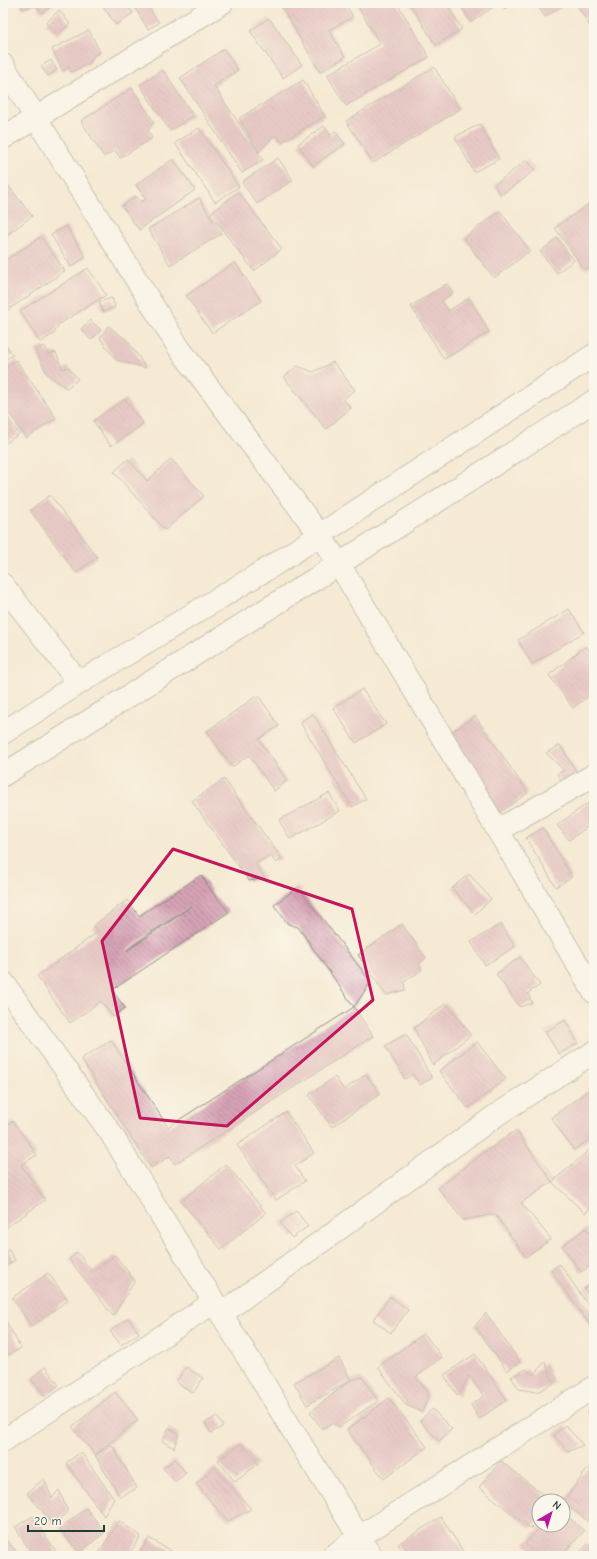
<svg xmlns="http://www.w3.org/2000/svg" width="597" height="1559" viewBox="0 0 597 1559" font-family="'Comic Neue',sans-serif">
<defs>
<pattern id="building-back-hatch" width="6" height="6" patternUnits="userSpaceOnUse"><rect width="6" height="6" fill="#d7a3b6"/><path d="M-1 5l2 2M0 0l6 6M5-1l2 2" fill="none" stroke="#ae8695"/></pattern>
</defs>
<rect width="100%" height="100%" fill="#fbf7ec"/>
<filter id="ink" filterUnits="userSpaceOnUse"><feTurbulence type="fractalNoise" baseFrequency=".025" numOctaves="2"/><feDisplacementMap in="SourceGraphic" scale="8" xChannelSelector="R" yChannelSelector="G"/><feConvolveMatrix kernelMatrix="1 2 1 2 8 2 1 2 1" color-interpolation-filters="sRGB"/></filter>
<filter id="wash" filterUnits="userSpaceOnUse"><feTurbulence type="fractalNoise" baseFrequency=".012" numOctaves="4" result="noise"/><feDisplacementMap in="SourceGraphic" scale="16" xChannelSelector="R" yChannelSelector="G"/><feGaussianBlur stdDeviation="0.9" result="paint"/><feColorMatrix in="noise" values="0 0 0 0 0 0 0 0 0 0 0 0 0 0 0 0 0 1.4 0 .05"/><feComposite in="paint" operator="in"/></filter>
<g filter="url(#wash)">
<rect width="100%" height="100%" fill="#f5ead4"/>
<g id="blocks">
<g fill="url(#building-back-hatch)" fill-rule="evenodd">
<path d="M20 3H56L42 13 36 5 22 9Z"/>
<path d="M101 3H127L133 13 116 25Z"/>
<path d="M132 3H161L150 9 159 23 148 29Z"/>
<path d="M290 3H345L353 17 329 30 345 57 320 72 282 8Z"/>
<path d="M356 3H397L429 57 346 106 327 75 380 44Z"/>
<path d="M409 3H446L462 29 436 45Z"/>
<path d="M458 3H499L471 22Z"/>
<path d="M501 3H513L505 9Z"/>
<path d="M536 3H567L545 17Z"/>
<path d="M579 3H594V33L576 4Z"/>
<path d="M59 10 70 24 57 35 46 23Z"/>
<path d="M269 18 302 65 283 78 250 31Z"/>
<path d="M89 30 100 52 93 56 90 63 71 72 69 67 63 71 52 49Z"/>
<path d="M224 49 238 70 214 86 263 160 242 173 180 78Z"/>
<path d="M51 60 57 70 48 76 41 66Z"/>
<path d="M434 67 460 109 373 163 346 121Z"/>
<path d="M163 70 193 116 170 131 140 85Z"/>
<path d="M303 80 325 116 282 142 275 135 259 152 239 118Z"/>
<path d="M132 88 154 122 148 131 152 138 120 158 115 150 104 157 81 121Z"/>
<path d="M480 124 499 159 474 172 455 137Z"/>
<path d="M324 126 330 135 335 131 345 144 313 166 298 144Z"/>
<path d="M199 128 239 187 215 202 175 143Z"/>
<path d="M278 158 293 180 257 204 242 182Z"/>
<path d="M173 159 195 190 139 230 122 206 136 196 141 202 146 199 136 185Z"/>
<path d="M527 160 535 170 501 195 494 185Z"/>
<path d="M3 179 32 216 3 238Z"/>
<path d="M238 192 282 249 254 271 210 214Z"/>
<path d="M199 198 221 234 170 265 148 229Z"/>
<path d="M594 200V264L585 270 555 228Z"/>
<path d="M500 211 530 251 494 278 464 238Z"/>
<path d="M66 226 86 257 71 267 51 235Z"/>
<path d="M41 237 65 271 5 312 3 310V262Z"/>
<path d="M557 238 574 260 557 273 540 252Z"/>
<path d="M235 262 261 301 212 333 186 296Z"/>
<path d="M88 268 106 295 58 325 54 334 40 342 20 311Z"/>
<path d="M447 284 453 293 442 301 448 311 469 298 489 332 444 359 411 306Z"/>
<path d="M112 298 115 307 103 312 99 302Z"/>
<path d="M90 320 101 330 91 340 81 329Z"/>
<path d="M108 326 127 340 146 368 116 360 100 338Z"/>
<path d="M3 341 13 355 3 361Z"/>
<path d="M43 346 49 354 56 352 62 369 68 367 78 379 67 388 47 374 35 350Z"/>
<path d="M16 360 56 418 26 438 3 404V369Z"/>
<path d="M333 362 355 390 343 399 351 408 326 429 284 377 297 366 313 372Z"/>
<path d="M125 399 143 424 111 446 93 421Z"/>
<path d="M3 411 19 434 3 445Z"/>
<path d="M128 459 147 481 171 459 204 496 165 530 114 472Z"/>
<path d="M50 495 97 557 76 573 30 510Z"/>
<path d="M569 609 584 632 532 664 518 640Z"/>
<path d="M586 646 594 657V692L573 708 549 675Z"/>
<path d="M362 689 386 724 356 743 333 708Z"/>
<path d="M258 695 279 726 259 739 287 781 274 791 249 755 232 767 207 731Z"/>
<path d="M313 714 366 799 352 807 300 722Z"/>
<path d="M475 716 528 793 496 815 443 738Z"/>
<path d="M560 745 578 774 563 783 557 774 564 770 546 753Z"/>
<path d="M224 779 282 859 276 863 270 855 255 864 265 878 249 881 192 801Z"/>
<path d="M329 793 340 811 290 839 279 820Z"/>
<path d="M594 799V824L593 823 569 840 557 825Z"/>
<path d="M543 828 572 877 556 887 526 838Z"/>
<path d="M469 874 491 899 475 914 452 888Z"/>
<path d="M201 875 212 892 229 912 112 990 125 1008 113 1017 101 1001 70 1023 37 976 98 932 93 926 127 900 139 916ZM192 906 127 951V950L150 933Z"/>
<path d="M298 887 371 982 354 1007 298 927 288 924 274 905Z"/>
<path d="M402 924 426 958 419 964 422 970 404 982 405 990 386 995 358 955Z"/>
<path d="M501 924 515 947 485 965 471 942Z"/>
<path d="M520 957 540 985 528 993 532 1003 520 1007 496 974Z"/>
<path d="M446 1003 471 1035 433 1065 414 1028Z"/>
<path d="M354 1007 373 1036 175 1164 170 1156 151 1168 81 1059 111 1040 168 1127Z"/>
<path d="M565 1020 578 1043 559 1054 545 1032Z"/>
<path d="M406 1034 432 1078 420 1085 413 1074 405 1079 385 1046Z"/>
<path d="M477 1042 506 1079 468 1108 439 1071Z"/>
<path d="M366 1074 380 1094 332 1127 309 1095 335 1077 344 1090Z"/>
<path d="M594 1086V1136L574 1150 551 1118Z"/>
<path d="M286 1112 314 1153 295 1166 305 1181 276 1200 237 1145Z"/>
<path d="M13 1121 37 1155 21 1165 45 1200 3 1230V1128Z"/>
<path d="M516 1130 552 1182 594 1146V1205L585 1213 552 1182 521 1203 551 1239 526 1257 495 1214 463 1220 438 1188 485 1152Z"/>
<path d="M226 1164 266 1213 221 1249 181 1201Z"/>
<path d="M296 1211 308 1226 292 1238 280 1223Z"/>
<path d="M586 1228 594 1239V1263L581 1272 562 1246Z"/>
<path d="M9 1250 15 1260 3 1268V1253Z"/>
<path d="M77 1252 92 1272 115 1255 135 1281 113 1316 69 1259Z"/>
<path d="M560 1264 594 1314V1322L591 1327 551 1270Z"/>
<path d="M48 1273 68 1300 32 1326 12 1298Z"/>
<path d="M594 1281V1300L584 1289Z"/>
<path d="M390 1296 408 1310 391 1333 373 1320Z"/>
<path d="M486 1313 520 1362 507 1371 475 1326Z"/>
<path d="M4 1318 21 1348 3 1358V1319Z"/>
<path d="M128 1318 139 1333 121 1345 110 1331Z"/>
<path d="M424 1333 442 1357 416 1377 429 1395 422 1412 406 1405 378 1367Z"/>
<path d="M475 1354 507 1400 479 1419 471 1405 484 1396 469 1376 458 1396 444 1375Z"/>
<path d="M339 1358 351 1380 307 1405 294 1383Z"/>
<path d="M545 1362 554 1383 537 1392 519 1389 511 1377 526 1369 533 1375Z"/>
<path d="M45 1367 59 1385 45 1396 31 1379Z"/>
<path d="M186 1367 203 1378 193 1393 176 1382Z"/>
<path d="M362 1377 378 1401 339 1427 331 1423 322 1429 310 1412 351 1380Z"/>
<path d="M115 1392 138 1420 95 1455 112 1445 137 1488 120 1497 95 1455 72 1427Z"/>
<path d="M389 1398 427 1447 384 1479 347 1430Z"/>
<path d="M594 1405V1420L587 1412Z"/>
<path d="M432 1409 452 1429 439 1441 420 1421Z"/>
<path d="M217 1416 223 1426 211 1433 205 1423Z"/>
<path d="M565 1425 583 1445 568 1452 554 1435Z"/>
<path d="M169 1428 179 1434 174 1448 162 1441Z"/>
<path d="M242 1443 258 1464 235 1482 218 1460Z"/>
<path d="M81 1452 114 1499 104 1516 66 1463Z"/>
<path d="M175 1459 186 1473 175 1482 163 1468Z"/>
<path d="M501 1461 551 1501H539V1519L531 1529 479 1487Z"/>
<path d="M215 1467 251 1509 228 1521 196 1484Z"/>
<path d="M588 1468 594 1473V1526L563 1502Z"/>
<path d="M44 1479 52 1498 59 1490 68 1512 53 1524 27 1493Z"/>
<path d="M86 1508 105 1532 79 1553 60 1529Z"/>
<path d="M563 1512 584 1531 561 1556H538L525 1544 542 1525H563Z"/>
<path d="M33 1516 59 1556H33L15 1527Z"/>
<path d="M441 1517 466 1556H406L398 1544Z"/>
<path d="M119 1521 141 1536 128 1556H97Z"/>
<path d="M3 1536 20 1556H3Z"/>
<path d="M149 1538 179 1556H138Z"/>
<path d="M588 1544 594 1551V1556H576Z"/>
</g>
</g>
</g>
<g filter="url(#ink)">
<use href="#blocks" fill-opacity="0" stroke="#8a9484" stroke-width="1"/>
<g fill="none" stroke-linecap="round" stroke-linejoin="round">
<g stroke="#8a9484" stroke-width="24">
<g id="street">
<path d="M3 65 179 348 319 534 339 564 594 992"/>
<path d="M3 138 222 3"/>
<path d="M3 585 79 683"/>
<path d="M498 830 594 775"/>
<path d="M3 982 110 1132 307 1454 371 1556"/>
<path d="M221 1314 498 1114 594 1052"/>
<path d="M3 1441 214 1302"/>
<path d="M333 1556 359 1537 594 1387"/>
</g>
</g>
<g stroke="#8a9484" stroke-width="24">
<g id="primary">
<path d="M3 733 79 683 277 563 594 355"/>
<path d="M3 775 339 564 594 401"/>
</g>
</g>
<use href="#street" stroke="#fff" stroke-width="22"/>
<use href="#primary" stroke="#fff" stroke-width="22"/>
</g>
</g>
<path d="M0 0H597V1559H0ZM173 849 352 909 373 1000 227 1126 140 1118 102 941Z" fill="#f5ead4" fill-opacity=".55" fill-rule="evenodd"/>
<path fill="none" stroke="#c2185b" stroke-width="3" stroke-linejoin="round" d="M173 849 352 909 373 1000 227 1126 140 1118 102 941Z"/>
<rect width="597" height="1559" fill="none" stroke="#fbf7ec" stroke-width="16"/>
<g transform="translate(551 1513) rotate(38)"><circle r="19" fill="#fbf7ec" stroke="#a3ada2"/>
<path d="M0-3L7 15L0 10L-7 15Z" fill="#b5179e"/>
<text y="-6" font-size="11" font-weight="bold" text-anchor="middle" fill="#1f3d34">N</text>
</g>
<path d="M28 1525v6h76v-6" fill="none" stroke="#1f3d34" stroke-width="2"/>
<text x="34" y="1525" font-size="12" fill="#1f3d34" stroke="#fbf7ec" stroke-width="3" paint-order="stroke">20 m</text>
</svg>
